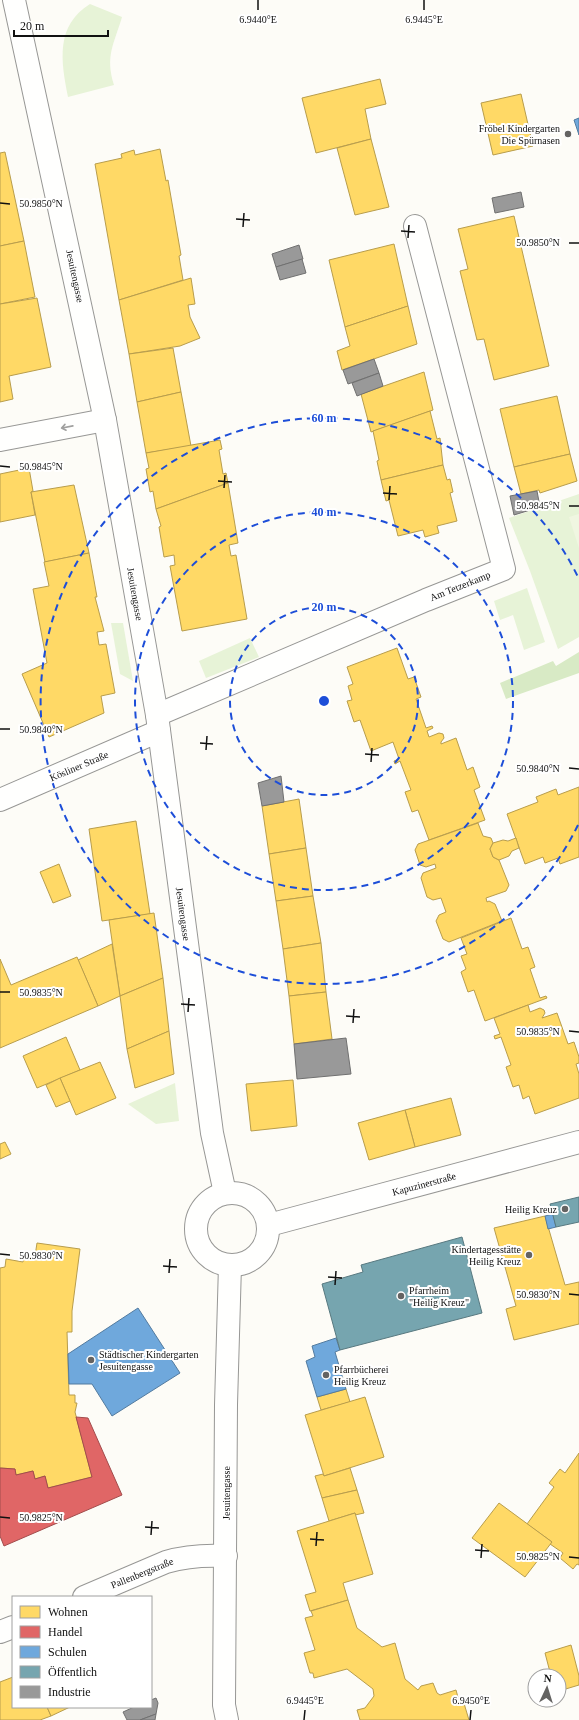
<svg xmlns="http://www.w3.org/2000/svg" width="579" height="1720" viewBox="0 0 579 1720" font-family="Georgia,serif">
<rect width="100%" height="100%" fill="#fdfcf7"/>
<g fill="#e7f3d7">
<path d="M90 4 122 17C114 44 105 56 114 85L68 97C61 61 55 26 90 4Z"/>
<path d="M579 494V637L558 649 530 571 509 518Z"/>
<path d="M527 588 545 642 524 650 513 615 500 620 494 601Z"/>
<path d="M111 623H123L133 681 120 674Z"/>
<path d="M250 638 259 657 206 678 199 661Z"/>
<path d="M175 1083 179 1121 156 1124 128 1104Z"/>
</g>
<path fill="#d8eac5" d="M579 652V673L506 699 500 683 553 661 556 666Z"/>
<path fill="#f0f6e1" d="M579 514V548L569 517Z"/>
<g fill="#ffd966" stroke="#b89d4c">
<path d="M380 79 386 104 365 109 371 139 316 153 302 98Z"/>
<path d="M521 94 533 146 493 155 481 103Z"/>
<path d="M371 139 389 207 355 215 337 148Z"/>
<path d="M160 149 166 181 168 180 181 255 179 256 183 280 119 300 95 164 122 158 121 154 134 150 135 155Z"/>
<path d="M5 152 24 241 0 246V153Z"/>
<path d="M514 216 549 366 494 380 484 339 477 340 460 271 468 269 458 229Z"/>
<path d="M24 241 35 297 0 304V246Z"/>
<path d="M394 244 408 306 345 327 329 260Z"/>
<path d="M191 278 195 304 188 305 190 317 200 338 180 346 129 354 119 300Z"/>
<path d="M37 298 51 367 9 376 13 399 0 402V304Z"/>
<path d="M408 306 417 344 342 370 337 351 350 346 345 327Z"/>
<path d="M173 348 181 392 137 402 129 354Z"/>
<path d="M424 372 433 410 371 432 361 394Z"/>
<path d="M181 392 191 446 146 453 137 402Z"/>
<path d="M557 396 570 454 514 467 500 409Z"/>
<path d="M430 411 437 439 440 438 443 465 381 480 377 461 379 460 373 431Z"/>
<path d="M220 440 222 449 219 450 223 474 226 473 228 483 156 509 153 491 150 492 146 469 149 468 146 453Z"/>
<path d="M570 454 577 481 540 493 539 490 521 494 514 467Z"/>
<path d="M443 465 447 480 450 479 453 492 450 493 457 521 437 526 439 533 425 537 423 530 398 536 389 500 386 501 381 480Z"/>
<path d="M29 468 33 491 31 492 35 515 0 522V474Z"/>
<path d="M228 483 238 543 229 545 231 556 236 555 247 619 182 631 170 566 175 565 174 555 164 557 159 527 161 526 156 509Z"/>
<path d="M74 485 89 553 45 562 31 492Z"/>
<path d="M89 553 97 597H95L104 631 97 632 99 645 106 644 115 693 101 696 104 713 49 737 22 674 47 663 33 589 49 586 44 562Z"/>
<path d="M397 648 408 679 414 677 421 697 416 699 426 728 432 726 433 728 427 731 429 737 439 733 443 734 444 738 441 742V744L456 738 467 770 473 767 480 787 474 790 485 820 429 840 418 810 412 812 405 792 411 790 400 761 395 764 394 761 399 759 393 742 371 751 360 720 354 722 347 701 352 700 348 686 353 684 347 667Z"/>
<path d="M579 787V857L560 864 558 858 545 863 543 857 525 864 507 814 538 802 536 797 556 789 558 795Z"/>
<path d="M299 799 306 848 269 854 262 806Z"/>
<path d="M136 821 150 914 102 921 89 829Z"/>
<path d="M478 823 483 836 491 838 493 843 490 849 493 857 499 860 509 885 506 891 486 898 487 902 489 901 495 904 502 921 449 942 443 939 436 921 439 915 446 912 441 898 433 900 427 897 421 878 423 873 436 868 435 864 426 867 420 865 415 850 418 844Z"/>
<path d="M516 838 519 848 512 851 509 856 499 860 493 857 490 849 493 843 503 840 508 841Z"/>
<path d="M306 848 313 896 276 901 269 854Z"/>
<path d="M59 864 71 896 53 903 40 872Z"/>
<path d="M313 896 321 943 283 949 276 901Z"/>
<path d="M154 913 163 978 120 996 109 920Z"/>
<path d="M511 918 522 949 528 947 535 967 530 969 540 998 546 996 547 998 485 1021 474 990 468 992 461 972 466 969 461 956 467 954 461 938Z"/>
<path d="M321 943 326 992 289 996 283 949Z"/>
<path d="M112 944 120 996 98 1006 78 960Z"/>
<path d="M77 957 98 1006 0 1048V959L11 985Z"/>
<path d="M163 978 169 1031 127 1049 120 996Z"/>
<path d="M326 992 332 1039 294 1044 289 996Z"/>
<path d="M528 1005 530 1012 540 1008 544 1010 545 1013 542 1018 557 1013 568 1044 574 1042 579 1057V1063L576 1064 579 1074V1098L535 1114 529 1096 523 1099 519 1085 513 1087 506 1067 511 1065 501 1037 495 1039 494 1036 500 1034 494 1018Z"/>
<path d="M169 1031 174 1074 135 1088 127 1049Z"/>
<path d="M66 1037 80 1070 37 1088 23 1056Z"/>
<path d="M100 1062 116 1098 76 1115 60 1078Z"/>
<path d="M60 1078 70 1101 56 1107 46 1085Z"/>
<path d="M293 1080 297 1126 251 1131 246 1084Z"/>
<path d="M451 1098 461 1135 415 1147 405 1110Z"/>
<path d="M405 1110 415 1147 369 1160 358 1123Z"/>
<path d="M5 1142 11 1154 0 1159V1144Z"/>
<path d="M545 1216 565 1285 579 1282V1324L514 1340 506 1309 516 1306 494 1228Z"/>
<path d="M37 1243 80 1249 72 1311V1332H67L69 1395H75V1403H77L75 1412 92 1477 48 1488 45 1476 35 1479 33 1471 16 1475 15 1469 0 1468V1268L5 1267 6 1259 23 1262 24 1255 35 1256Z"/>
<path d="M346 1389 350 1402 321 1410 317 1397Z"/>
<path d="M365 1397 384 1457 324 1476 305 1415Z"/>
<path d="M579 1453V1565L577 1564 573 1569 560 1558 563 1553 550 1544 552 1542 527 1524 554 1487 549 1483 560 1469 565 1473Z"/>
<path d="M350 1468 357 1490 322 1498 315 1476 323 1474 324 1476Z"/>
<path d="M357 1490 364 1513 355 1515V1513L329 1521 322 1498Z"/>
<path d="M499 1503 552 1542 525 1577 472 1538Z"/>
<path d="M355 1513 373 1574 343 1583 348 1600 310 1611 305 1595 316 1592 297 1531Z"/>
<path d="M348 1600 357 1628 382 1647 395 1643 405 1679 418 1690 421 1686 433 1683 437 1693 440 1695 456 1690 459 1701 463 1700 469 1720H360L357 1710 365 1708 374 1696 373 1689 347 1669 314 1678 313 1673H310L304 1653 315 1650 305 1618 313 1616 311 1611Z"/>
<path d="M571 1645 579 1676V1685L559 1691V1676H551L545 1653Z"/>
<path d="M13 1677V1707H47L51 1716 40 1720H0V1682Z"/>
<path d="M47 1707H70L51 1716Z"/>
</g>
<path fill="#e06666" stroke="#a24c4c" d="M76 1417 88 1418 122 1495 4 1546 0 1536V1468L15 1469 16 1475 33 1471 35 1479 45 1476 48 1488 92 1477Z"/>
<g fill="#6fa8dc" stroke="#537b9f">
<path d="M579 118V135L574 120Z"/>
<path d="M553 1214 556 1227 548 1229 545 1216Z"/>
<path d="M138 1308 180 1373 112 1416 92 1384H69L68 1354Z"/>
<path d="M336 1338 340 1350 335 1352 346 1389 317 1397 306 1361 315 1357 312 1346Z"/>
</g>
<g fill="#76a5af" stroke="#587980">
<path d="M579 1197V1222L556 1227 550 1204Z"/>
<path d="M462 1237 482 1313 340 1350 322 1284 363 1272 361 1265Z"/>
</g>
<g fill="#999" stroke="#707070">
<path d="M521 192 524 207 495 213 492 198Z"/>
<path d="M299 245 303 259 276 267 272 254Z"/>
<path d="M302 259 306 273 280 280 276 267Z"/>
<path d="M374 359 379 373 348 384 343 370Z"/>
<path d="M379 373 383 386 357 396 352 383Z"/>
<path d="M537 491 540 507 514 515 510 496Z"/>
<path d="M281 776 284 802 262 806 258 783Z"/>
<path d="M346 1038 351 1074 297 1079 294 1044Z"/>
<path d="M156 1698 158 1703 156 1714 140 1720H127L123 1712 134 1707H151V1700Z"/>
<path d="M156 1714 155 1720H140Z"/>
</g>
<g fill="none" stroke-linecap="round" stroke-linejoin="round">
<g stroke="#979795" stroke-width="24">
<g id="minor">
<path d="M14 0 105 420 157 715 212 1133 225 1193"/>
<path d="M0 440 105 420"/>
<path d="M157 715 426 600 504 569 415 226"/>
<path d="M0 800 159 731"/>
<circle cx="232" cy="1229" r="36"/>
<path d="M269 1225 579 1142"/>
<path d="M84 1597 166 1562C186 1556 206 1555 226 1556"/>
<path d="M0 1632 13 1627"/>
<path d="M227 1720 224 1705 226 1405 230 1265"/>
</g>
</g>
<use href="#minor" stroke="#fffffe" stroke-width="22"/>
</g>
<defs><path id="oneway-shaft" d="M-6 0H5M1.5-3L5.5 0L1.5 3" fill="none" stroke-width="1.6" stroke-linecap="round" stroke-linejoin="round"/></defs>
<use stroke="#a0a09f" href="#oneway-shaft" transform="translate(67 427) rotate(169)"/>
<path fill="none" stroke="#111" stroke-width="1.5" d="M258 10V0M424 10V0M0 203 10 204M236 219 250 220M243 227 244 213M401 231 415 232M408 238 409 225M569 243H579M0 466 10 467M218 481 232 482M224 488 225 475M383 493 397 494M389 500 390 486M569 506H579M0 729H10M200 743 213 744M206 750 207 736M365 754 379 755M371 762 372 748M569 768 579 769M0 992H10M181 1004 195 1005M188 1012 189 998M346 1016 360 1017M353 1023 354 1009M569 1031 579 1032M0 1254 10 1255M163 1266 177 1267M169 1273 170 1259M328 1277 342 1278M335 1285 336 1271M569 1294 579 1295M0 1517 10 1518M145 1527 159 1528M151 1535 152 1521M310 1539 324 1540M316 1546 317 1532M475 1550 489 1551M569 1557 579 1558M481 1558 482 1544M304 1720 305 1710M470 1720 471 1710"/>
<g fill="none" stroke="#1d4ed8" stroke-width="2" stroke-dasharray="7 5">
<circle cx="324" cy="701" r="94"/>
<circle cx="324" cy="701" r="189"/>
<path d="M578 825A283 283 0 1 1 578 577"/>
</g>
<g fill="#646362" stroke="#fff" stroke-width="1.5">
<circle cx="568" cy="134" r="4"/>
<circle cx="565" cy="1209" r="4"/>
<circle cx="529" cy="1255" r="4"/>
<circle cx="401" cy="1296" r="4"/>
<circle cx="91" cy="1360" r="4"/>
<circle cx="326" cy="1375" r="4"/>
</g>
<g text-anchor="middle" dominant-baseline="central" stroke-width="4" stroke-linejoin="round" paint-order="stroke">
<g font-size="10" fill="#111" stroke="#fff" text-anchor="end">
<text x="560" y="128">Fröbel Kindergarten<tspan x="560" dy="12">Die Spürnasen</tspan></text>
<text x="557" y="1209">Heilig Kreuz</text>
<text x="521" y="1249">Kindertagesstätte<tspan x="521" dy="12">Heilig Kreuz</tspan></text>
<text x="409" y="1290" text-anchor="start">Pfarrheim<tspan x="409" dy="12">"Heilig Kreuz"</tspan></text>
<text x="99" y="1354" text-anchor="start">Städtischer Kindergarten<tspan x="99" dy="12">Jesuitengasse</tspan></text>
<text x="334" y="1369" text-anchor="start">Pfarrbücherei<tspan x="334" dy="12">Heilig Kreuz</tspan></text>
</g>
<g font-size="10" fill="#111" stroke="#fff">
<text transform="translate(75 276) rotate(78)">Jesuitengasse</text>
<text transform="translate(460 586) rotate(-22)">Am Tetzerkamp</text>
<text transform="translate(135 594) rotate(80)">Jesuitengasse</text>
<text transform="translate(79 766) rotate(-23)">Kösliner Straße</text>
<text transform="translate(183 914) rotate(82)">Jesuitengasse</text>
<text transform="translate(424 1184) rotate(-15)">Kapuzinerstraße</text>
<text transform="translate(226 1493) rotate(-90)">Jesuitengasse</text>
<text transform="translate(142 1573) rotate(-22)">Pallenbergstraße</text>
</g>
</g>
<g font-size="10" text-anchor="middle" fill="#111" stroke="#fff" stroke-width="4" stroke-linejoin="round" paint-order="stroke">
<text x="258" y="23">6.9440°E</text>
<text x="424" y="23">6.9445°E</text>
<text x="41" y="207">50.9850°N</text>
<text x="538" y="246">50.9850°N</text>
<text x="41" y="470">50.9845°N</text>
<text x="538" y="509">50.9845°N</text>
<text x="41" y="733">50.9840°N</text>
<text x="538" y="772">50.9840°N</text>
<text x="41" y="996">50.9835°N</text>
<text x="538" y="1035">50.9835°N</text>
<text x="41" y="1259">50.9830°N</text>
<text x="538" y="1298">50.9830°N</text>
<text x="41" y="1521">50.9825°N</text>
<text x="538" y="1560">50.9825°N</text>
<text x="305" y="1704">6.9445°E</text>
<text x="471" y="1704">6.9450°E</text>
</g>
<circle cx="324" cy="701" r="6" fill="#1d4ed8" stroke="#fff" stroke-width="2"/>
<g font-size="12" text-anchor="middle" font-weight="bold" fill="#1d4ed8" stroke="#fff" stroke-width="4" stroke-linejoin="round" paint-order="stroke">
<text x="324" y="422">60 m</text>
<text x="324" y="516">40 m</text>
<text x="324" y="611">20 m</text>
</g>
<rect x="12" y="1596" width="140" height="112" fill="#ffffff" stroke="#a0a0a0"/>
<rect x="20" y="1606" width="20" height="12" fill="#ffd966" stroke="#a0a0a0"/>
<text x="48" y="1616" font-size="12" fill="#111111">Wohnen</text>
<rect x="20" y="1626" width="20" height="12" fill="#e06666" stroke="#a0a0a0"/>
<text x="48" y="1636" font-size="12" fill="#111111">Handel</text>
<rect x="20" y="1646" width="20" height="12" fill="#6fa8dc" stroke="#a0a0a0"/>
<text x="48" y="1656" font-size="12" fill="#111111">Schulen</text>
<rect x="20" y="1666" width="20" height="12" fill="#76a5af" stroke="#a0a0a0"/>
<text x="48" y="1676" font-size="12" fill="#111111">Öffentlich</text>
<rect x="20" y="1686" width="20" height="12" fill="#999999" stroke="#a0a0a0"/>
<text x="48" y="1696" font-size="12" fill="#111111">Industrie</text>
<g transform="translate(547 1688) rotate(4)"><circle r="19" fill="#ffffff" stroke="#a0a0a0"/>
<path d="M0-3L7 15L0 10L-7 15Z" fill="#646362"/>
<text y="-6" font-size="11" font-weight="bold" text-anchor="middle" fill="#111111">N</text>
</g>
<path d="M14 30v6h94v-6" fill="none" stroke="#111111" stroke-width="2"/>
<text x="20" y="30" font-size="12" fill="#111111" stroke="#ffffff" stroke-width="3" paint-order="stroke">20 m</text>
</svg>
